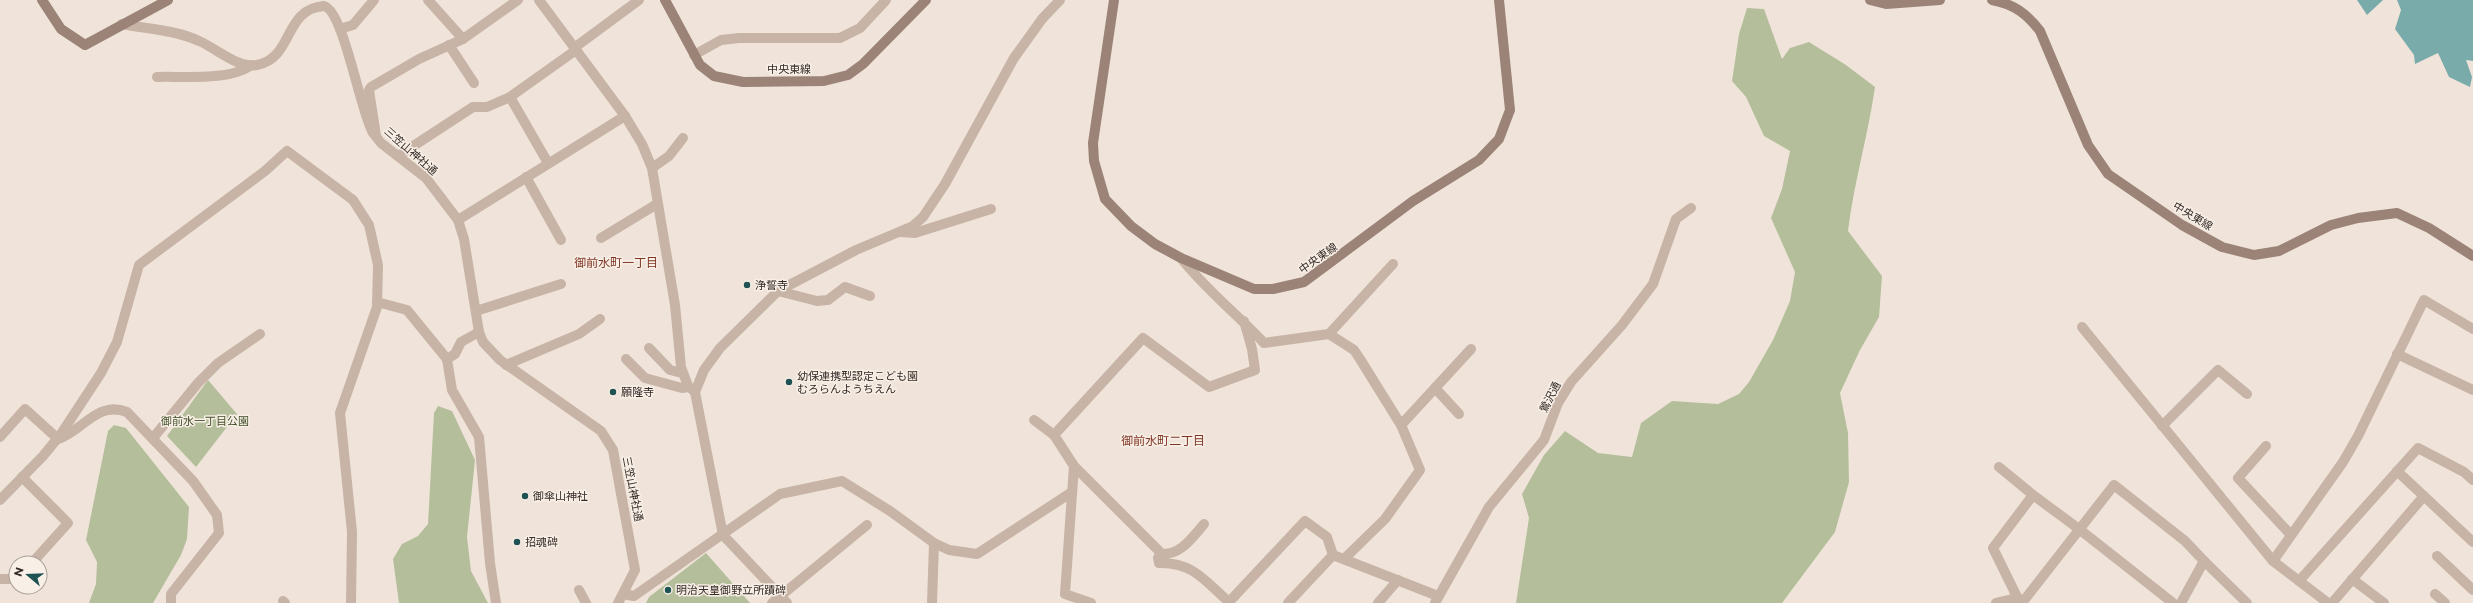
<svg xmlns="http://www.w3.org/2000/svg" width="2473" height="603" viewBox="0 0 2473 603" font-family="Montserrat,'Noto Sans JP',sans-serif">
<rect width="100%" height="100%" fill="#f0e4da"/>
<g fill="#b4be9b">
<path d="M1747 8 1764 9 1782 59 1790 48 1809 42 1846 65 1875 87C1868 136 1854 182 1848 231L1882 276 1879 317 1860 350 1840 393 1848 433 1849 482 1835 532 1782 603H1516L1529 518 1522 494 1544 455 1565 431 1598 453 1632 457 1641 423 1672 401 1718 404 1739 394 1749 382 1773 340 1790 301 1795 272 1771 218 1782 189 1790 151 1764 136 1746 97 1732 81 1739 34Z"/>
<path d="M208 380 237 414 196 467 167 436Z"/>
<path d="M438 406 452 411 475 460 467 537 471 571 488 603H399L393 559 402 544 418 536 428 524 434 413Z"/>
<path d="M114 425 126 428 189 507 187 539 181 555 153 603H89L96 584 97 562 86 540 108 431Z"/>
<path d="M706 553 750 603H646L649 597Z"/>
</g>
<g fill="#7aabab">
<path d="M2357 0H2383L2367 15Z"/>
<path d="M2397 0H2473V61L2466 60 2472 77 2470 87 2449 77 2438 53 2415 64 2414 55 2395 29 2401 10Z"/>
</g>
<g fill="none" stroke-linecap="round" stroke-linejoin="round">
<g stroke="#c7b4a6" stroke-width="10">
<path d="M428 0 463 39"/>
<path d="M539 0 625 116 642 144 652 168 675 305 681 367 688 386 695 392"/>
<path d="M122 24C147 29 176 30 199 41 216 48 238 69 257 65 294 58 283 9 324 6 344 11 360 111 373 133L381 143 426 178 458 220 464 239 479 332 483 342 500 360 601 431 613 450 635 570 618 603"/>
<path d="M340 29 353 25 374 0"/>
<path d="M449 45 474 83"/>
<path d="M574 48 639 0"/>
<path d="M694 55 721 40 739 38H840L860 28 886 0"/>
<path d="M157 77C181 76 232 81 251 65"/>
<path d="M510 97 576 50"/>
<path d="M376 136 369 90 371 87 419 59 463 39 518 0"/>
<path d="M398 156 473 107H487L510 97 548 163"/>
<path d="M652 168 669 156 683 138"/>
<path d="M526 177 561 240"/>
<path d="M458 220 625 116"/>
<path d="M901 232 915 233 991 209"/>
<path d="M601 238 657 204"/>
<path d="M1181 258C1205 289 1237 314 1264 343L1329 334 1393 264"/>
<path d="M778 291 817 301 828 300 845 287 870 296"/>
<path d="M377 302 407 310 447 359 452 390 479 437 490 563 496 603"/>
<path d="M476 311 561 284"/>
<path d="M2082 327 2273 561 2328 603"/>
<path d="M1329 334 1354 350 1360 359 1401 425 1420 470 1385 519 1345 558"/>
<path d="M649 348 670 370 682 373"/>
<path d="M2397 354 2473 390"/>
<path d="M447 359 455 354 461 342 479 332"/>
<path d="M626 359 645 378 682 388 688 387"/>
<path d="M506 365 579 334 600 319"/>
<path d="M1435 388 1459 414"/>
<path d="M1034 420 1054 435"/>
<path d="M1401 425 1471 349"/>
<path d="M2162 426 2218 370 2247 394"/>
<path d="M0 437 25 409 57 438"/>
<path d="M153 438 198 383 218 363 260 334"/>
<path d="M56 440C83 432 96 400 127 412L193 481 217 515 219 533 171 594V603"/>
<path d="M2266 446 2238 478 2291 535"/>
<path d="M1074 466 1065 594 1091 603"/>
<path d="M1999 467 2033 495"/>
<path d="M2397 471 2473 542"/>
<path d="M22 477 68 523 32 563"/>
<path d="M0 500 43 456 61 434 101 373 117 342 139 265 265 171 287 151 353 200 369 225 378 265 377 307 340 413 352 532 351 603"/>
<path d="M1204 524C1191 539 1181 555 1160 554L1158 558 1159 563C1193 562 1205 581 1229 602"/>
<path d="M1162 554 1074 466 1054 435 1143 338 1209 387 1255 370 1252 349 1244 321"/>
<path d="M2437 556 2473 590"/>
<path d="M2204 561 2247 603"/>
<path d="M2273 561 2343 462 2358 436 2424 300 2473 329"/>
<path d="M0 579H16"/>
<path d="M2352 579 2384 603"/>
<path d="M2299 581 2418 448 2464 472 2473 480"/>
<path d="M579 590 586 603"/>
<path d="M623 594 634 596 780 494 842 481 890 511 934 543 949 550 977 554 1072 492"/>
<path d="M2435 594 2445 603"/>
<path d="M283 601 285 603"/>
<path d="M772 603 867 525"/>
<path d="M787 603 723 535 695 392 704 370 720 348 778 291 856 250 913 226 923 217 945 184 1014 58 1042 19 1060 0"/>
<path d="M932 603 934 543"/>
<path d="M1230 603 1229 602 1305 521 1327 537 1333 555"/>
<path d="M1288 603 1333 555 1438 596"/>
<path d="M1378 603 1398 580"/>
<path d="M1435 603 1489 507 1544 440 1558 403 1571 382 1622 325 1653 284 1676 219 1691 208"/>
<path d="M1996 603 2018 598"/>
<path d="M2020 603 1993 548 2033 495 2079 529 2173 603"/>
<path d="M2022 603 2114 485 2185 541 2204 561 2181 603"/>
<path d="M2332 603 2424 496"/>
</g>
<g stroke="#9b8378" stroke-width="10">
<path d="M42 0 61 29 85 45 168 0"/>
<path d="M665 0 700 65 714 76 743 82 824 81 848 75 863 64 926 0"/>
<path d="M1114 0 1093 143 1094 161 1105 199 1131 226 1155 244 1181 258 1254 289H1273L1304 282 1413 201 1479 160 1499 139 1510 110 1499 0"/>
<path d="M1870 0 1886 4 1940 0"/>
<path d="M1992 0C2014 4 2027 14 2040 31L2088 145 2108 174 2182 225 2222 247 2254 255 2279 251 2331 225 2358 218 2397 213 2429 228 2473 256"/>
</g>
</g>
<g fill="#1f5253" stroke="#f8efe6" stroke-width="1.5">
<circle cx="747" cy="285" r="4"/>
<circle cx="789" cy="382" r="4"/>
<circle cx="613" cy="392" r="4"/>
<circle cx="525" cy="496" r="4"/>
<circle cx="517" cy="542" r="4"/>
<circle cx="668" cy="590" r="4"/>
</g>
<g text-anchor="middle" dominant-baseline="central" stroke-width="3" stroke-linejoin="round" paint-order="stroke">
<g font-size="11" fill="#342a27" stroke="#f8efe6">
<text x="789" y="69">中央東線</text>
<text transform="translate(411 151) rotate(41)">三笠山神社通</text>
<text transform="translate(2193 216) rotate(31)">中央東線</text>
<text transform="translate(1318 258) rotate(-35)">中央東線</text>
<text transform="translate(1550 397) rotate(-63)">鶯沢通</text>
<text transform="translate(633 489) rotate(79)">三笠山神社通</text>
</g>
<g font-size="11" fill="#342a27" stroke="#f8efe6" text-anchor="start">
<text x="755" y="285">浄誓寺</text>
<text x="797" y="376">幼保連携型認定こども園<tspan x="797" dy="13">むろらんようちえん</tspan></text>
<text x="621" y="392">願隆寺</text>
<text x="533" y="496">御傘山神社</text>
<text x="525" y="542">招魂碑</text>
<text x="676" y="590">明治天皇御野立所蹟碑</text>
</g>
<g font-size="11" fill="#45512c" stroke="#f8efe6">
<text x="205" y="421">御前水一丁目公園</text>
</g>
<g font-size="12" fill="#7f3524" stroke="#f8efe6">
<text x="616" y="262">御前水町一丁目</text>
<text x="1163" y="440">御前水町二丁目</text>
</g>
</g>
<g transform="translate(28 575) rotate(289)"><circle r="19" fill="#f8efe6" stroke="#aaa09a"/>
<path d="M0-3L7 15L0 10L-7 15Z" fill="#1f5253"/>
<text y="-6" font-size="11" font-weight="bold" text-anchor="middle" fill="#342a27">N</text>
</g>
</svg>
